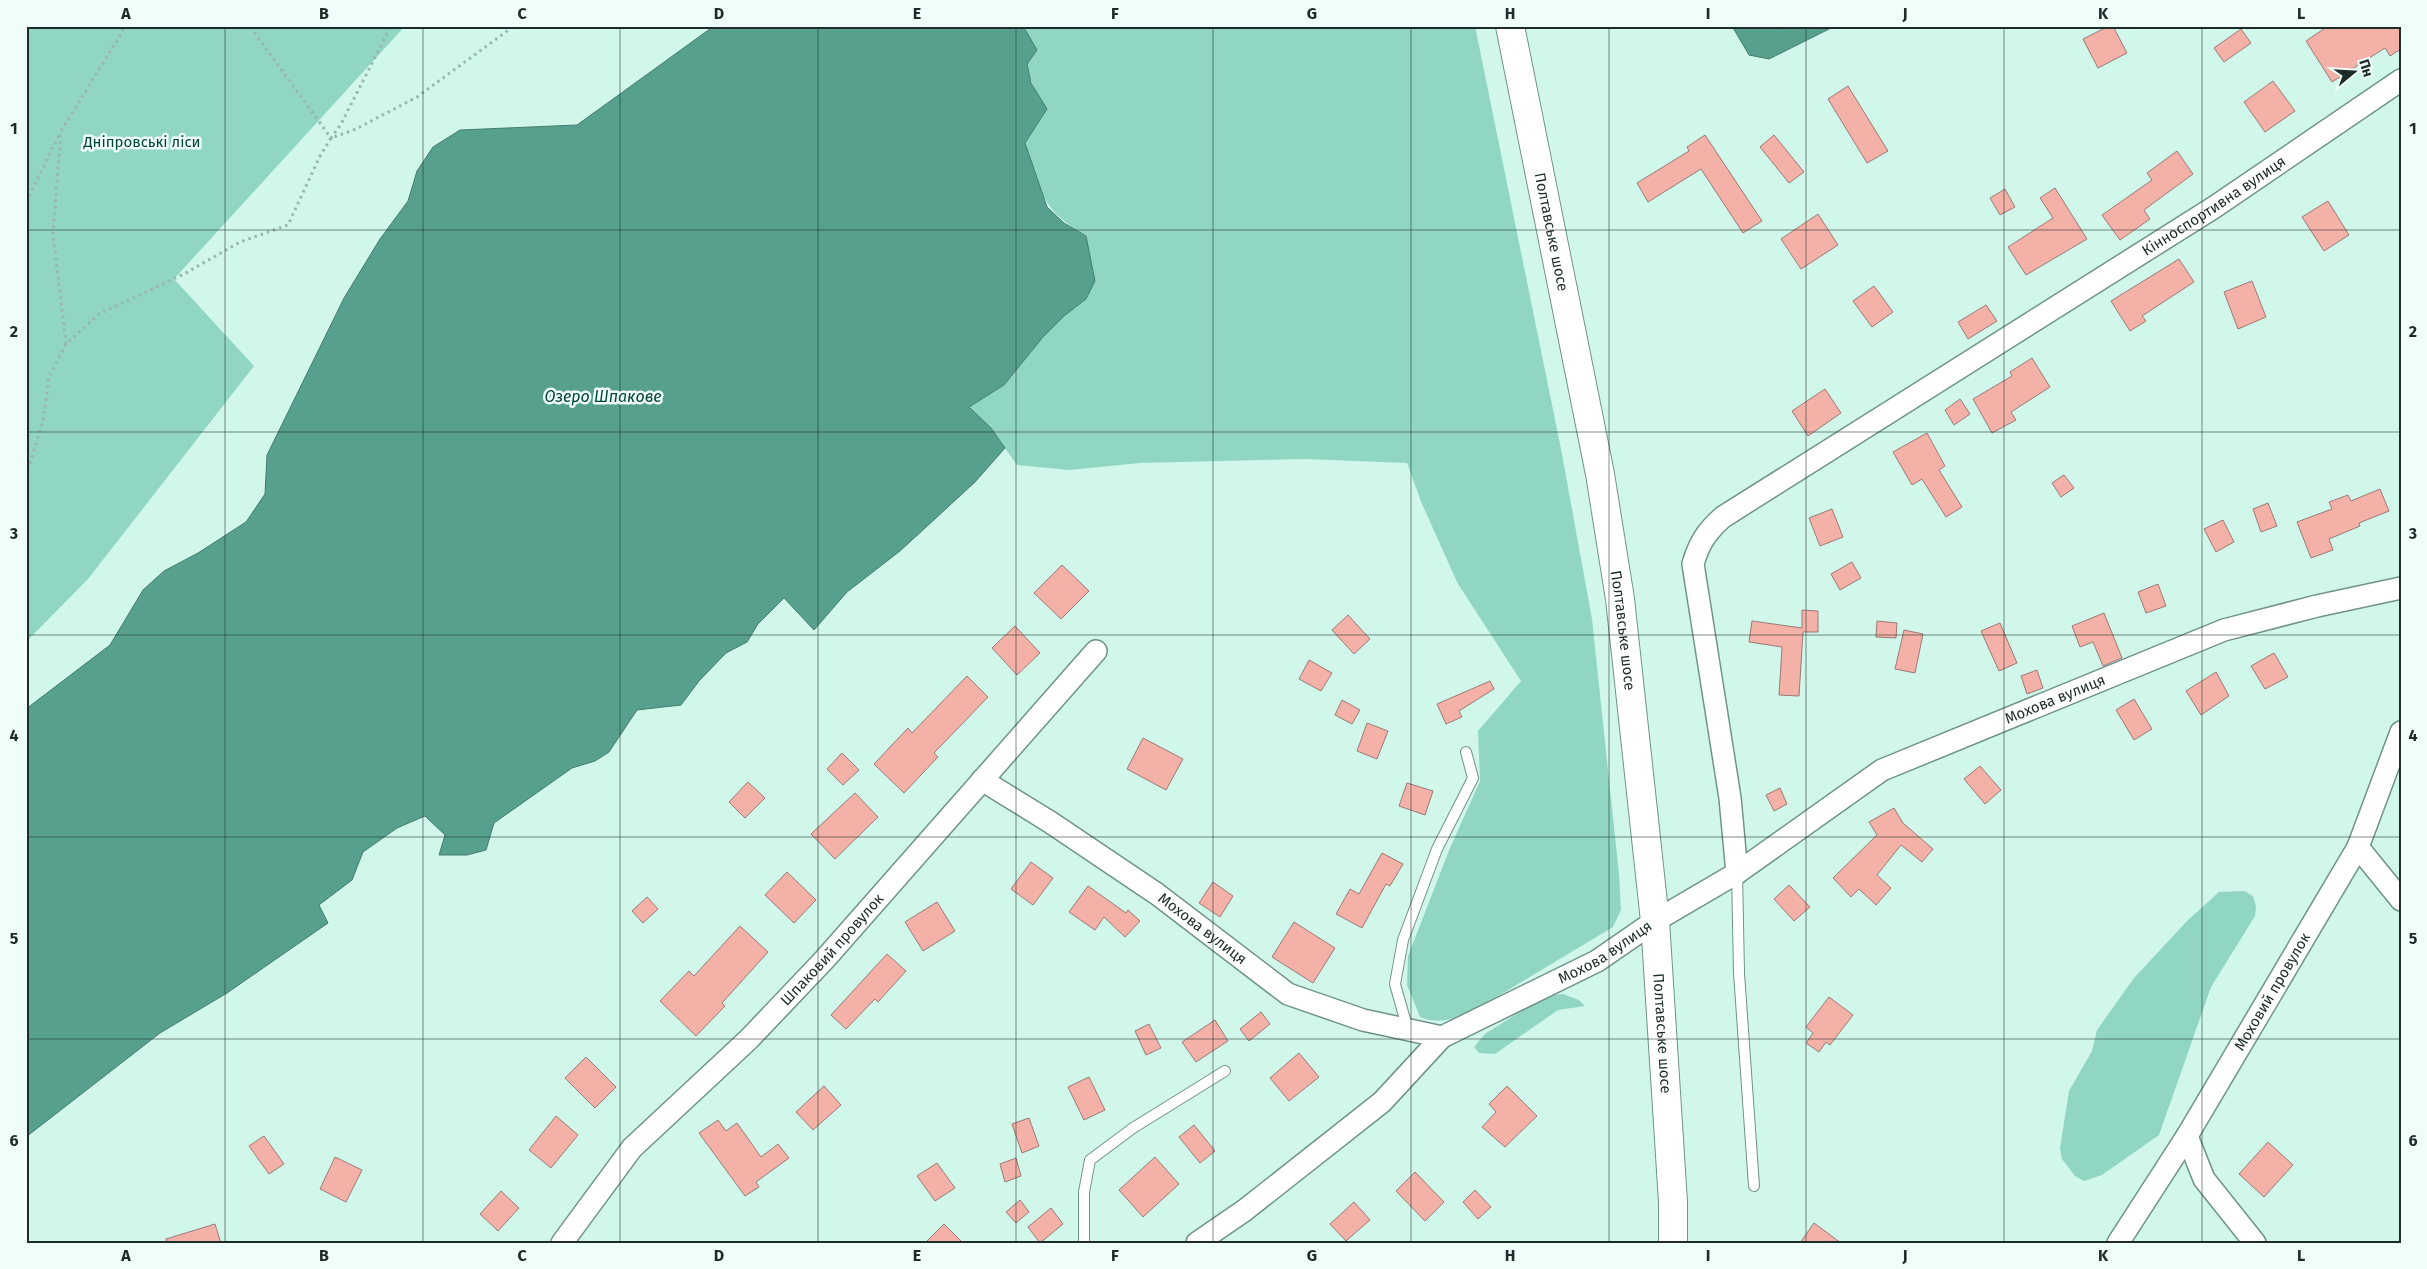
<svg xmlns="http://www.w3.org/2000/svg" width="2427" height="1269" viewBox="0 0 2427 1269" font-family="'Fira Sans',sans-serif">
<rect width="100%" height="100%" fill="#d1f7eb"/>
<g fill="#90d6c3">
<path d="M26 26H405L174 279 254 366 88 579 26 642Z"/>
<path d="M1023 26H1475L1561 449 1592 619 1619 874 1621 910 1613 927 1478 1008C1458 1017 1441 1026 1420 1017L1407 985 1408 956 1450 848 1480 781 1478 731 1521 681 1458 584 1422 504 1407 463 1306 459 1140 463 1069 470 1017 465 991 428 969 407 1004 385 1043 337 1064 316 1086 299 1095 281 1086 236C1041 209 1040 191 1025 143L1047 109C1038 95 1029 82 1027 65 1025 52 1029 39 1023 26Z"/>
<path d="M2244 891 2253 896 2256 906 2255 916 2211 987 2159 1135 2102 1175 2084 1181 2075 1176 2062 1159 2060 1148 2069 1091 2092 1051 2097 1030 2134 978 2187 921 2219 892Z"/>
<path d="M1563 994 1579 1000 1585 1006 1558 1010 1495 1054 1479 1053 1474 1047 1485 1034 1545 996Z"/>
</g>
<g fill="#56a08d" stroke="#457d6f">
<path d="M714 26H1023L1037 50 1027 64 1031 83 1047 109 1025 143 1047 207 1064 223 1086 236 1095 281 1086 299 1064 316 1043 337 1004 385 969 407 991 428 1005 448 975 482 936 518 900 551 847 592 814 630 784 598 758 624 747 642 726 653 699 681 681 705 637 710 609 752 595 761 572 768 494 823 486 850 467 855H439L445 835 425 816 397 828 363 852 352 880 319 905 328 923 227 993 160 1033 26 1137V709L110 645 143 590 164 571 198 553 246 522 265 494 267 455 344 298 380 239 408 201 417 171 433 147 460 130 577 125Z"/>
<path d="M1732 26H1768L1783 29 1791 26H1835L1769 59 1749 55Z"/>
</g>
<g fill="#f4b1a8" stroke="#9b7a76">
<path d="M2109 26H2113L2127 53 2098 68 2083 39Z"/>
<path d="M2328 26H2401V49L2390 56 2385 48 2332 82 2306 41Z"/>
<path d="M2241 29 2251 43 2224 62 2214 48Z"/>
<path d="M2273 81 2295 111 2265 132 2244 102Z"/>
<path d="M1848 86 1888 151 1867 163 1828 99Z"/>
<path d="M1705 135 1762 221 1743 233 1701 169 1648 202 1637 183 1689 151 1687 147Z"/>
<path d="M1774 135 1804 172 1789 183 1760 147Z"/>
<path d="M2177 151 2193 174 2144 210 2150 219 2120 240 2102 215 2152 180 2147 173Z"/>
<path d="M2055 188 2087 239 2026 275 2008 247 2053 218 2040 198Z"/>
<path d="M2005 189 2015 207 2000 215 1990 198Z"/>
<path d="M2328 201 2349 235 2324 251 2302 217Z"/>
<path d="M1818 214 1838 245 1801 269 1781 239Z"/>
<path d="M2179 259 2194 282 2142 316 2146 321 2130 331 2111 301Z"/>
<path d="M2252 281 2266 317 2238 329 2224 292Z"/>
<path d="M1874 286 1893 312 1872 327 1853 301Z"/>
<path d="M1986 305 1997 321 1968 339 1958 322Z"/>
<path d="M2032 358 2050 387 2011 412 2016 420 1992 433 1973 399 2012 376 2010 372Z"/>
<path d="M1825 389 1841 413 1808 436 1792 411Z"/>
<path d="M1960 399 1970 414 1954 425 1945 410Z"/>
<path d="M1927 433 1945 466 1939 470 1962 507 1946 517 1922 479 1912 485 1893 452Z"/>
<path d="M2064 475 2074 488 2061 497 2052 483Z"/>
<path d="M2380 489 2389 511 2359 523 2360 526 2329 539 2333 550 2311 558 2297 522 2332 509 2329 502 2348 495 2351 501Z"/>
<path d="M2268 503 2277 526 2261 532 2253 509Z"/>
<path d="M1832 509 1843 537 1820 546 1809 518Z"/>
<path d="M2223 520 2234 542 2216 552 2204 529Z"/>
<path d="M1852 562 1861 578 1840 590 1831 574Z"/>
<path d="M1062 565 1089 591 1061 619 1034 593Z"/>
<path d="M2158 584 2166 606 2146 613 2138 592Z"/>
<path d="M1802 610 1818 611V632H1803L1799 696 1779 695 1782 647 1749 642 1752 621 1802 628Z"/>
<path d="M2104 613 2122 658 2103 666 2093 642 2080 647 2072 626Z"/>
<path d="M1348 615 1370 639 1354 654 1332 630Z"/>
<path d="M1877 621 1897 623 1896 638 1876 637Z"/>
<path d="M2000 623 2017 663 1999 671 1981 631Z"/>
<path d="M1015 626 1040 653 1017 675 992 648Z"/>
<path d="M1904 630 1923 634 1915 673 1895 669Z"/>
<path d="M2274 653 2288 677 2265 689 2251 666Z"/>
<path d="M1309 660 1332 673 1321 691 1299 679Z"/>
<path d="M2037 670 2043 688 2027 694 2021 676Z"/>
<path d="M2216 672 2229 696 2201 715 2186 691Z"/>
<path d="M967 676 988 697 934 753 938 757 904 793 874 764 908 728 912 733Z"/>
<path d="M1490 681 1494 689 1459 711 1462 717 1446 724 1437 704Z"/>
<path d="M2134 699 2152 729 2134 740 2116 710Z"/>
<path d="M1342 700 1360 710 1352 724 1335 715Z"/>
<path d="M1367 723 1388 731 1377 759 1357 751Z"/>
<path d="M1143 738 1183 759 1166 790 1127 769Z"/>
<path d="M842 753 859 770 843 785 827 769Z"/>
<path d="M1980 766 2001 790 1985 804 1964 779Z"/>
<path d="M748 782 765 798 745 818 729 802Z"/>
<path d="M1407 783 1433 791 1425 815 1399 806Z"/>
<path d="M1780 788 1787 804 1774 811 1766 795Z"/>
<path d="M855 793 878 817 835 859 811 834Z"/>
<path d="M1894 808 1903 823 1933 849 1922 862 1901 845 1877 875 1891 888 1876 905 1859 889 1851 897 1833 878 1877 835 1869 822Z"/>
<path d="M1382 853 1403 864 1390 886 1386 884 1362 928 1336 914 1350 889 1359 894Z"/>
<path d="M1031 862 1053 878 1033 905 1011 889Z"/>
<path d="M787 872 816 900 794 923 765 895Z"/>
<path d="M1213 882 1233 896 1220 917 1199 903Z"/>
<path d="M1789 885 1810 907 1794 921 1774 899Z"/>
<path d="M1088 886 1126 913 1128 910 1140 921 1125 937 1104 917 1095 930 1069 912Z"/>
<path d="M647 897 658 909 643 923 632 911Z"/>
<path d="M937 902 955 931 923 951 905 922Z"/>
<path d="M1294 922 1335 948 1313 983 1272 957Z"/>
<path d="M740 926 768 952 722 1003 725 1006 696 1036 660 1001 689 971 694 976Z"/>
<path d="M887 954 906 971 878 1002 875 999 846 1029 831 1015Z"/>
<path d="M1829 997 1853 1015 1830 1045 1826 1042 1819 1052 1806 1043 1813 1033 1806 1027Z"/>
<path d="M1261 1012 1270 1024 1249 1041 1240 1029Z"/>
<path d="M1215 1020 1228 1041 1196 1062 1182 1042Z"/>
<path d="M1149 1024 1161 1048 1146 1055 1135 1031Z"/>
<path d="M1299 1053 1319 1077 1289 1101 1270 1078Z"/>
<path d="M586 1057 616 1087 595 1108 565 1078Z"/>
<path d="M1089 1077 1105 1110 1084 1120 1068 1087Z"/>
<path d="M824 1086 841 1105 813 1130 796 1112Z"/>
<path d="M1507 1086 1537 1116 1505 1147 1482 1127 1496 1112 1489 1104Z"/>
<path d="M556 1116 578 1135 551 1168 529 1150Z"/>
<path d="M1029 1118 1039 1146 1022 1153 1012 1124Z"/>
<path d="M718 1120 726 1131 737 1123 761 1157 778 1144 789 1158 756 1182 759 1187 745 1196 699 1133Z"/>
<path d="M1194 1125 1215 1151 1200 1163 1179 1137Z"/>
<path d="M264 1136 284 1164 269 1174 249 1146Z"/>
<path d="M2268 1142 2293 1165 2264 1197 2239 1174Z"/>
<path d="M335 1157 362 1170 346 1202 320 1189Z"/>
<path d="M1155 1157 1179 1184 1143 1217 1119 1190Z"/>
<path d="M1016 1158 1021 1176 1005 1182 1000 1164Z"/>
<path d="M937 1163 955 1188 935 1201 917 1176Z"/>
<path d="M1415 1172 1444 1202 1425 1221 1396 1191Z"/>
<path d="M1475 1190 1491 1207 1478 1219 1463 1202Z"/>
<path d="M501 1191 519 1208 498 1231 480 1214Z"/>
<path d="M1020 1200 1029 1212 1016 1223 1006 1212Z"/>
<path d="M1354 1202 1370 1220 1346 1241 1330 1224Z"/>
<path d="M1051 1208 1063 1224 1040 1243 1028 1227Z"/>
<path d="M1814 1223 1841 1243H1800Z"/>
<path d="M215 1224 221 1243H166V1239Z"/>
<path d="M944 1224 963 1243H925Z"/>
</g>
<g fill="none" stroke-linecap="round" stroke-linejoin="round">
<g stroke="#709389" stroke-width="12">
<g id="lane">
<path d="M1737 873 1739 973 1754 1186"/>
<path d="M1408 1030 1395 984 1403 940 1437 849 1473 778 1466 752"/>
<path d="M1084 1243V1192L1090 1160 1133 1128 1225 1071"/>
</g>
</g>
<g stroke="#709389" stroke-width="24">
<g id="street">
<path id="s1" d="M982 780 1050 822 1157 894 1288 994 1363 1020 1442 1037"/>
<path d="M2358 847 2401 900"/>
<path id="s2" d="M1737 873 1730 798 1693 564C1699 543 1707 531 1723 517L2213 208 2401 80"/>
<path d="M2187 1136 2204 1179 2255 1243"/>
<path id="s3" d="M562 1243 632 1148 749 1039 825 959 1096 651"/>
<path id="s4" d="M1197 1243 1245 1210 1382 1102 1442 1037 1597 961 1655 921 1737 873 1882 770 2224 630 2317 606 2401 588"/>
<path id="s5" d="M2118 1243 2187 1136 2358 847 2401 732"/>
</g>
</g>
<g stroke="#709389" stroke-width="30">
<g id="primary">
<path id="s6" d="M1510 26 1600 474 1620 599 1655 921 1673 1202V1243"/>
</g>
</g>
<g stroke="#98b6ad" stroke-width="3" stroke-dasharray="2.5 4" stroke-linecap="butt">
<path d="M253 26 254 32 331 138 341 124 391 26"/>
<path d="M26 202 60 133"/>
<path d="M66 344 53 234 61 131 121 34 124 26"/>
<path d="M26 476 43 421 49 377 66 344 99 314 184 274 240 242 288 225 320 156 331 138 356 129 417 97 514 26"/>
</g>
<use href="#lane" stroke="#fff" stroke-width="10"/>
<use href="#street" stroke="#fff" stroke-width="21"/>
<use href="#primary" stroke="#fff" stroke-width="28"/>
</g>
<path fill="none" stroke="#1d2c28" stroke-width="1" stroke-opacity="0.55" d="M225 26V1243M423 26V1243M620 26V1243M818 26V1243M1016 26V1243M1213 26V1243M1411 26V1243M1609 26V1243M1806 26V1243M2004 26V1243M2202 26V1243M26 230H2401M26 432H2401M26 635H2401M26 837H2401M26 1039H2401"/>
<g text-anchor="middle" dominant-baseline="central" stroke-width="5" stroke-linejoin="round" paint-order="stroke">
<g font-size="15" fill="#004337" stroke="#effef9">
<text x="142" y="142">Дніпровські ліси</text>
</g>
<g font-size="15" fill="#1d2c28" stroke="#effef9">
<text stroke="none"><textPath href="#s2" startOffset="950">Кінноспортивна вулиця</textPath></text>
<text stroke="none"><textPath href="#s6" startOffset="210">Полтавське шосе</textPath></text>
<text stroke="none"><textPath href="#s6" startOffset="615">Полтавське шосе</textPath></text>
<text stroke="none"><textPath href="#s4" startOffset="1024">Мохова вулиця</textPath></text>
<text stroke="none"><textPath href="#s1" startOffset="266">Мохова вулиця</textPath></text>
<text stroke="none"><textPath href="#s3" startOffset="400">Шпаковий провулок</textPath></text>
<text stroke="none"><textPath href="#s4" startOffset="505">Мохова вулиця</textPath></text>
<text stroke="none"><textPath href="#s5" startOffset="295">Моховий провулок</textPath></text>
<text stroke="none"><textPath href="#s6" startOffset="1020">Полтавське шосе</textPath></text>
</g>
<g font-size="16" font-style="italic" fill="#004437" stroke="#effef9">
<text x="603" y="396">Озеро Шпакове</text>
</g>
</g>
<rect width="2427" height="1269" fill="none" stroke="#effef9" stroke-width="55"/>
<g transform="translate(2354 72) rotate(72)" stroke="#effef9" stroke-width="4" paint-order="stroke">
<path d="M0-4L9 19L0 12L-9 19Z" fill="#1d2c28"/>
<text y="-8" font-size="14" font-weight="bold" text-anchor="middle" fill="#1d2c28">Пн</text>
</g>
<rect x="28" y="28" width="2372" height="1214" fill="none" stroke="#1d2c28" stroke-width="2"/>
<g font-size="16" text-anchor="middle" font-weight="bold" fill="#1d2c28">
<text x="126" y="19">A</text>
<text x="324" y="19">B</text>
<text x="522" y="19">C</text>
<text x="719" y="19">D</text>
<text x="917" y="19">E</text>
<text x="1115" y="19">F</text>
<text x="1312" y="19">G</text>
<text x="1510" y="19">H</text>
<text x="1708" y="19">I</text>
<text x="1905" y="19">J</text>
<text x="2103" y="19">K</text>
<text x="2301" y="19">L</text>
<text x="14" y="134">1</text>
<text x="2413" y="134">1</text>
<text x="14" y="337">2</text>
<text x="2413" y="337">2</text>
<text x="14" y="539">3</text>
<text x="2413" y="539">3</text>
<text x="14" y="741">4</text>
<text x="2413" y="741">4</text>
<text x="14" y="944">5</text>
<text x="2413" y="944">5</text>
<text x="14" y="1146">6</text>
<text x="2413" y="1146">6</text>
<text x="126" y="1261">A</text>
<text x="324" y="1261">B</text>
<text x="522" y="1261">C</text>
<text x="719" y="1261">D</text>
<text x="917" y="1261">E</text>
<text x="1115" y="1261">F</text>
<text x="1312" y="1261">G</text>
<text x="1510" y="1261">H</text>
<text x="1708" y="1261">I</text>
<text x="1905" y="1261">J</text>
<text x="2103" y="1261">K</text>
<text x="2301" y="1261">L</text>
</g>
</svg>
